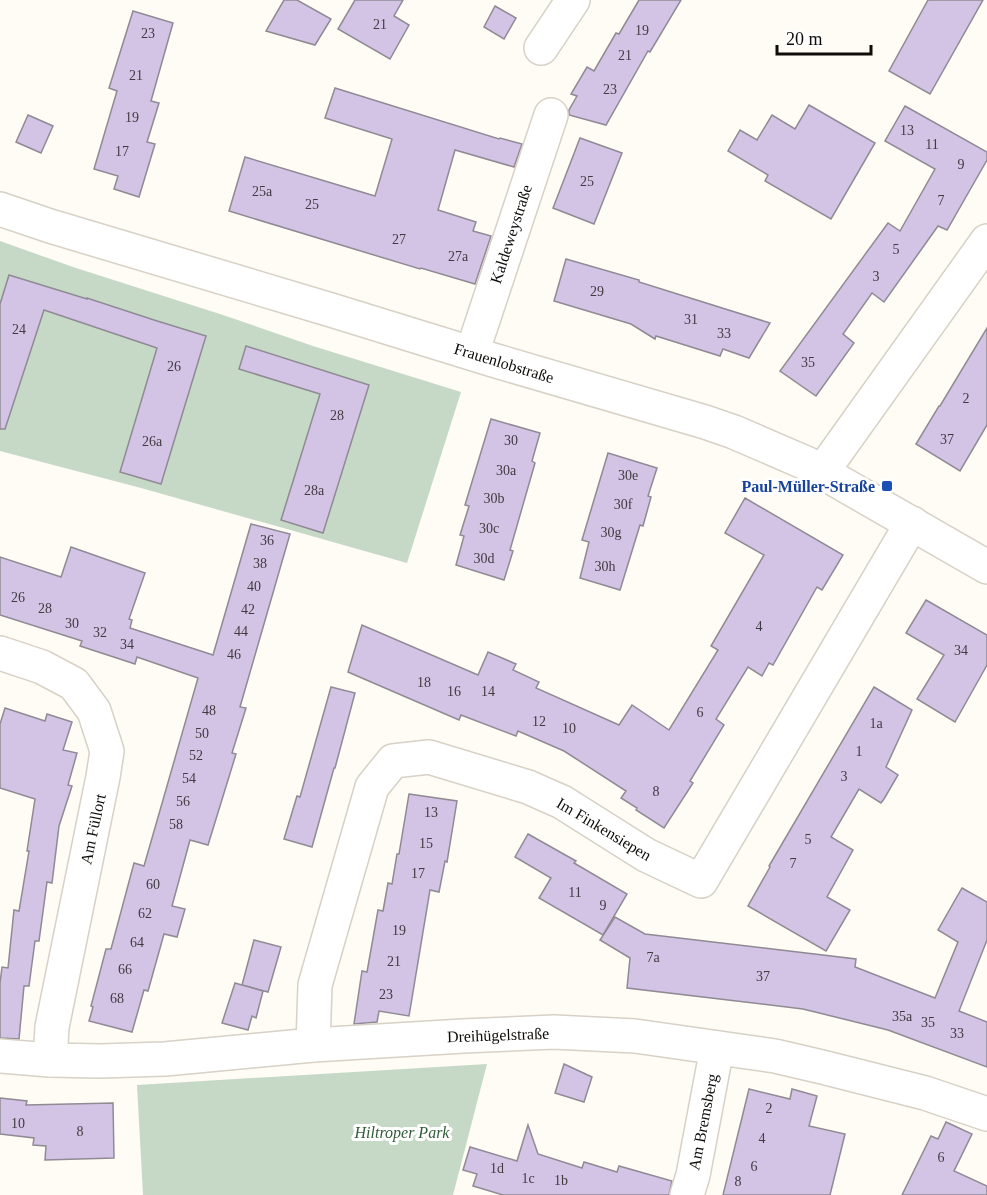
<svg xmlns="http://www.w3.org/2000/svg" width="987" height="1195" viewBox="0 0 987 1195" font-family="'Times New Roman',serif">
<rect width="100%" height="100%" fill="#fffbf5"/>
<g fill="#c6d9c7">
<path d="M0 241 73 267 223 315 313 346 461 392 407 563 141 488 0 451Z"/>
<path d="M487 1064 453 1195H143L137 1085Z"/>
</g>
<g fill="#d3c4e5" stroke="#8f8a94" stroke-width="1.5">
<path d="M284 0H297L331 19 315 45 266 31Z"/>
<path d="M355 0H403L394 16 409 25 390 59 338 29Z"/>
<path d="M639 0H681L650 52 648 51 606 125 569 115V110L577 96 571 94 587 67 594 71 616 33 619 34Z"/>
<path d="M928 0H983L930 94 889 71Z"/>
<path d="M495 6 516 18 504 39 484 27Z"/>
<path d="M133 11 173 23 151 101 159 103 147 142 155 144 139 197 114 189 118 176 94 169 117 91 109 88Z"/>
<path d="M335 88 499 139 500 138 522 144 514 167 455 150 438 210 476 222 473 231 491 236 475 284 421 268 420 269 229 211 245 157 375 196 392 139 325 118Z"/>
<path d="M809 105 875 143 831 219 765 181 768 175 728 151 740 130 757 140 772 115 795 129Z"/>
<path d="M905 106 987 152V160L947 230 938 226 884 302 872 293 843 334 854 343 816 396 780 371 888 223 900 231 935 169 885 141Z"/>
<path d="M28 115 53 126 41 153 16 142Z"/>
<path d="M580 138 622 153 594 224 553 208Z"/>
<path d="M566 259 639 280V282L770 323 749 358 723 349 720 356 656 336 655 339 631 324 554 301Z"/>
<path d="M9 275 87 299V298L154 320 206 336 161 484 120 472 157 348 44 310 5 429H0V304Z"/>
<path d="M987 328V425L960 471 916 444 939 406H940Z"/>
<path d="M246 346 369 385 323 533 281 520 320 394 239 369Z"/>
<path d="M491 419 540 433 532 461 535 463 510 550 513 551 504 580 456 565 464 536 460 535 469 506 465 505Z"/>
<path d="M608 453 657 468 648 496 651 497 643 526 640 525 620 590 580 578 589 542 582 540Z"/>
<path d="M745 498 843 555 822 590 817 587 773 665 769 663 762 676 748 667 716 719 724 725 690 781 693 783 664 828 636 810 637 808 621 798 626 791 564 751 518 731 516 736 461 715 459 720 348 672 362 625 478 675 488 652 516 664 513 670 539 682 536 688 619 725 632 705 669 730 718 650 711 646 764 555 725 533Z"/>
<path d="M251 524 290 534 240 707 246 708 232 753 236 754 208 845 190 840 172 906 185 909 177 937 164 934 148 991 144 990 132 1032 89 1021 93 1007 91 1006 106 949H111L134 863 144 866 198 678 137 657 135 664 80 646 82 641 0 615V557L61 577 71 547 145 573 129 619 132 620 130 628 213 655Z"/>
<path d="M926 600 987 635V665L955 722 917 699 944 655 906 633Z"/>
<path d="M331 687 355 693 335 768H334L312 847 284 839 297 796 300 797Z"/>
<path d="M874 687 912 710 886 767 898 775 884 799 881 803 859 789 831 837 853 850 827 897 850 910 826 951 748 906 770 867 769 866Z"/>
<path d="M5 708 45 721 47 714 72 722 63 750 77 753 68 785 72 786 59 826 52 883 47 882 39 941H35L29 986H24L19 1039 0 1038V983L2 967 8 968 14 910 19 911 29 851H27L35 799 0 788V724Z"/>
<path d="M409 794 457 801 447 862 445 861 439 892 430 890 409 1016 379 1011 377 1022 354 1024 362 971 367 972 378 910 383 911 388 883 392 884 397 854H399Z"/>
<path d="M528 834 576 861 574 863 627 894 603 935 539 898 551 878 515 857Z"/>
<path d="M962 888 987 902V940L959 1011 987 1022V1067L888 1030 803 1009 627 988 630 958 600 940 615 917 645 934 856 959 855 967 935 998 958 942 938 930Z"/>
<path d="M254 940 281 947 268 992 242 985Z"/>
<path d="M235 983 263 991 256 1018 252 1016 248 1030 222 1023Z"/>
<path d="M564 1064 592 1077 584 1102 555 1093Z"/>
<path d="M749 1089 790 1099 792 1089 817 1096 809 1126 845 1134 830 1195H723Z"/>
<path d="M0 1098 27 1101 26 1105 113 1103 114 1158 45 1160 46 1146 33 1145 34 1138 0 1134Z"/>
<path d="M946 1122 972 1134 954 1171 987 1186V1195H902L931 1136 938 1139Z"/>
<path d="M528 1125 538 1154 582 1168 584 1162 617 1172 619 1166 672 1181 669 1195H503L473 1186 477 1174 463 1170 470 1147 517 1161Z"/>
</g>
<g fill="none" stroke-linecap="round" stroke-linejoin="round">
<g stroke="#d7d1c6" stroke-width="36">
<g id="street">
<path d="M541 48 573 0"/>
<path d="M0 209 50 226 331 310 493 360 705 422 734 432 808 464 987 567"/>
<path d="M472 353 551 115"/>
<path d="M822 472 987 241"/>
<path d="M0 653 42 667 74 684 94 711 107 751 103 777 52 1027 50 1060"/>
<path d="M313 1045 315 985 372 787 393 761 429 757 528 787 562 802 646 855 701 881 912 523"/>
<path d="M0 1056 50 1060 100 1061 165 1059 313 1045 463 1036 554 1032 635 1036 775 1056 822 1067 925 1093 987 1114"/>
<path d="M687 1195 693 1175 717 1048"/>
</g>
</g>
<use href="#street" stroke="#fff" stroke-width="33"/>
</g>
<rect fill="#1a4fb4" stroke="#fff" stroke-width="2" x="881" y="480" width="12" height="12" rx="3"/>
<g text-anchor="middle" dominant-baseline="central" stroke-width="6" stroke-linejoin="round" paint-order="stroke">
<g font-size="14" fill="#403b41">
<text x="380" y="24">21</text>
<text x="642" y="30">19</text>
<text x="148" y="33">23</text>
<text x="625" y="55">21</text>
<text x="136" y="75">21</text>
<text x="610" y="89">23</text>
<text x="132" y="117">19</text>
<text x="907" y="130">13</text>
<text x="932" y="144">11</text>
<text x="122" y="151">17</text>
<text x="961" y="164">9</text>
<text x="587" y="181">25</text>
<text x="262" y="191">25a</text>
<text x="941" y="200">7</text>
<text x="312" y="204">25</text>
<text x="399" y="239">27</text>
<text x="896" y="249">5</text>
<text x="458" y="256">27a</text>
<text x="876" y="276">3</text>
<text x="597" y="291">29</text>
<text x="691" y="319">31</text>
<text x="19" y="329">24</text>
<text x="724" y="333">33</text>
<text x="808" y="362">35</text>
<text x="174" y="366">26</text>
<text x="966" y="398">2</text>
<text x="337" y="415">28</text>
<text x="947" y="439">37</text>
<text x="511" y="440">30</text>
<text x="152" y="441">26a</text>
<text x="506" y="470">30a</text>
<text x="628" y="475">30e</text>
<text x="314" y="490">28a</text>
<text x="494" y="498">30b</text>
<text x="623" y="504">30f</text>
<text x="489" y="528">30c</text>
<text x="611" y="532">30g</text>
<text x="267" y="540">36</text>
<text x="484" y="558">30d</text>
<text x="260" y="563">38</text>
<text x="605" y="566">30h</text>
<text x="254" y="586">40</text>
<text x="18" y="597">26</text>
<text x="45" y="608">28</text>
<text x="248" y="609">42</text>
<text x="72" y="623">30</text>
<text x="759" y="626">4</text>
<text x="241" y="631">44</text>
<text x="100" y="632">32</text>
<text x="127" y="644">34</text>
<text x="961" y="650">34</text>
<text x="234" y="654">46</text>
<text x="424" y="682">18</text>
<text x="454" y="691">16</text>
<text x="488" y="691">14</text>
<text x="209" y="710">48</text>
<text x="700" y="712">6</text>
<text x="539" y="721">12</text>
<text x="876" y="723">1a</text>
<text x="569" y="728">10</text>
<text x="202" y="733">50</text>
<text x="859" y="751">1</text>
<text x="196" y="755">52</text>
<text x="844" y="776">3</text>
<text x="189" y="778">54</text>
<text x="656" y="791">8</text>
<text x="183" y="801">56</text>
<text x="431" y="812">13</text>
<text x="176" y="824">58</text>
<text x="808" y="839">5</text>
<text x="426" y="843">15</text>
<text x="793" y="863">7</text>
<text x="418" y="873">17</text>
<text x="153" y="884">60</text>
<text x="575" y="892">11</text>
<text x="603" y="905">9</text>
<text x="145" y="913">62</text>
<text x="399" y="930">19</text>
<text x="137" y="942">64</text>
<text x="653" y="957">7a</text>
<text x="394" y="961">21</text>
<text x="125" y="969">66</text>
<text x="763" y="976">37</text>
<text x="386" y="994">23</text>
<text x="117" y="998">68</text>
<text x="902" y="1016">35a</text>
<text x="928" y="1022">35</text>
<text x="957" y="1033">33</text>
<text x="769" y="1108">2</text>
<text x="18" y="1123">10</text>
<text x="80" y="1131">8</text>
<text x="762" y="1138">4</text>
<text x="941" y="1157">6</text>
<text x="754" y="1166">6</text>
<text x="497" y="1168">1d</text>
<text x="528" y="1178">1c</text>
<text x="561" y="1180">1b</text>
<text x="738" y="1181">8</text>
</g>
<g font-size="16" fill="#0f0d0a" stroke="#fff">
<text transform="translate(511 234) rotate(-72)">Kaldeweystraße</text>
<text transform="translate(504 363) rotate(17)">Frauenlobstraße</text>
<text transform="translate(93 829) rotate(-78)">Am Füllort</text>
<text transform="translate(604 829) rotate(31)">Im Finkensiepen</text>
<text transform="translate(498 1035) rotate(-2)">Dreihügelstraße</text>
<text transform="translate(703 1122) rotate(-79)">Am Bremsberg</text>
</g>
<g font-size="16" font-weight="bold" fill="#164399" stroke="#fff" text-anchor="end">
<text x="875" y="486">Paul-Müller-Straße</text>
</g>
<g font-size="16" font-style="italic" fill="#315c37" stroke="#fff">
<text x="402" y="1132">Hiltroper Park</text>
</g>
</g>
<path d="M777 45v9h94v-9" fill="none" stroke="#0f0d0a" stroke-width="3"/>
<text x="786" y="45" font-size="18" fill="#0f0d0a" stroke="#ffffff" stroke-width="4.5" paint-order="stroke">20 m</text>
</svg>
